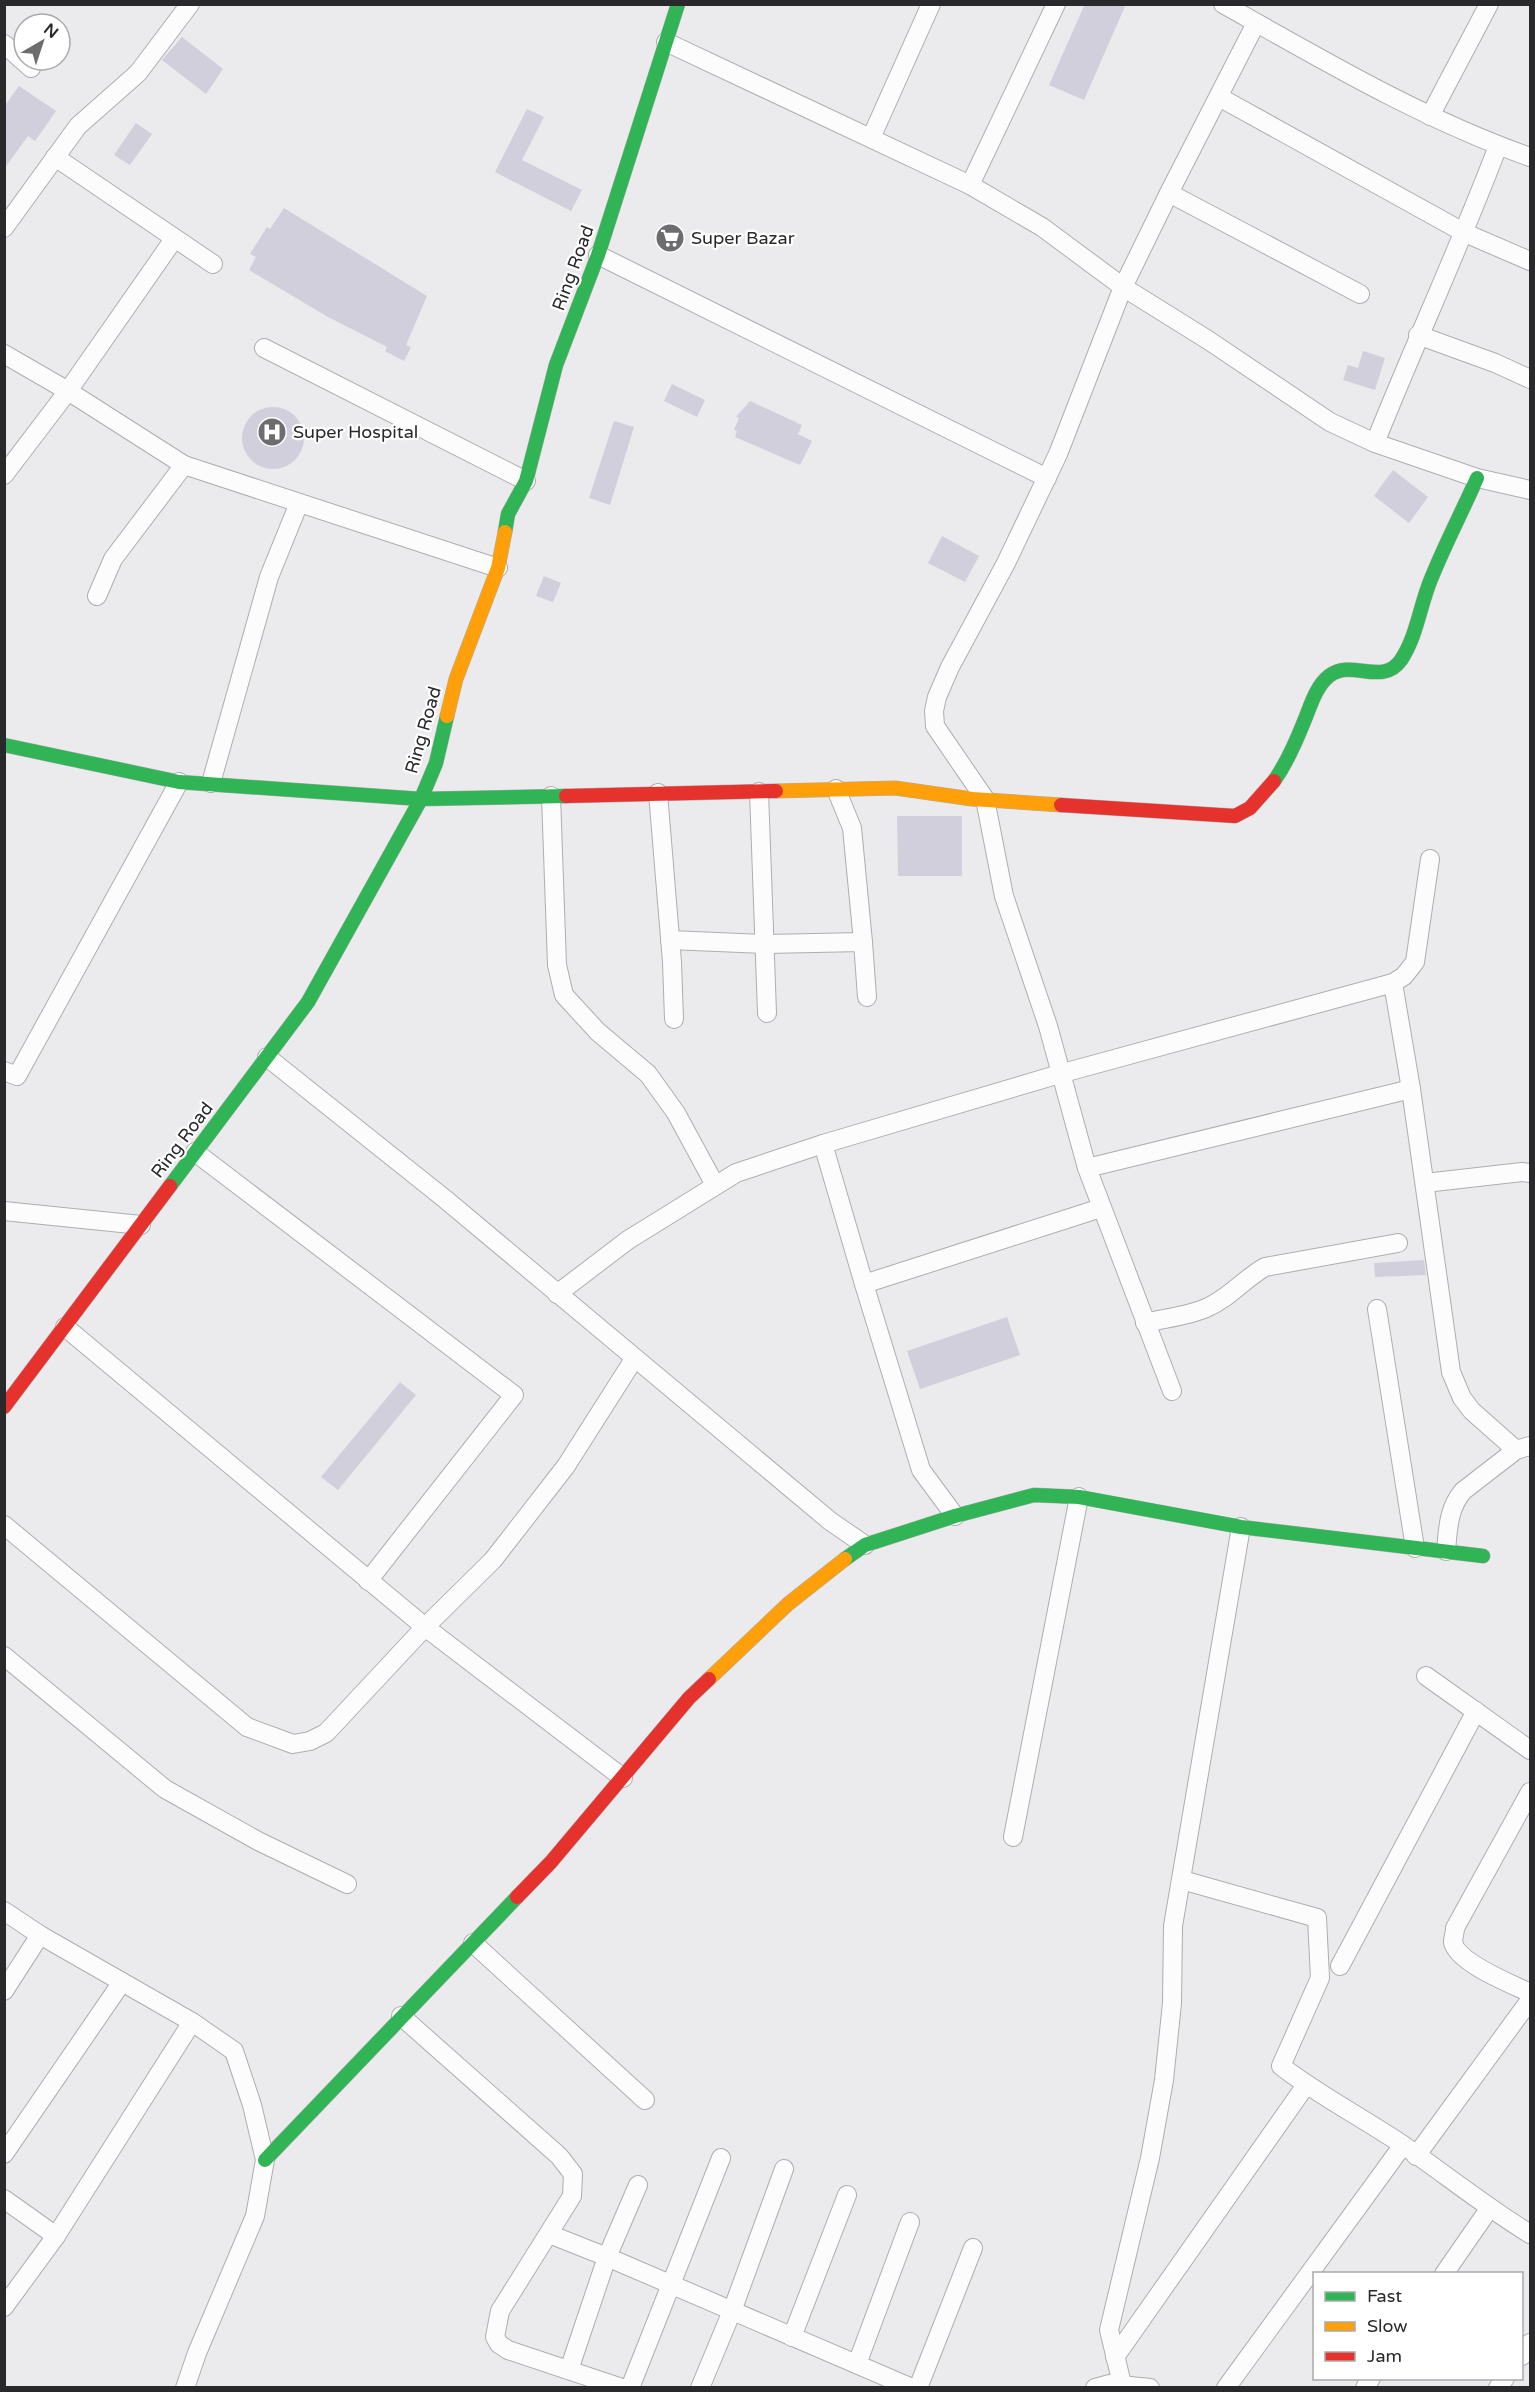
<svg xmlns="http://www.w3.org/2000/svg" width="1535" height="2392" viewBox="0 0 1535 2392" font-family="'Varela Round',sans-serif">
<rect width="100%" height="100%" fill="#ebeaed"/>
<g fill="#d1cfdb">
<path d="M1085 4H1126L1084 100 1049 85Z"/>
<path d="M182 37 223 69 206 94 162 60Z"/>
<path d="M19 86 56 111 35 141 28 136 4 169V107Z"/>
<path d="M527 109 544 117 522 160 582 190 571 211 495 172Z"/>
<path d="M136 123 152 134 130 165 114 155Z"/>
<path d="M284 208 427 296 406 345 411 347 404 361 385 351 387 347 328 317 249 270 256 257 250 254 267 227 270 229Z"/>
<path d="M1363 351 1385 358 1375 390 1343 380 1348 365 1358 368Z"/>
<path d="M672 384 705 400 697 417 664 401Z"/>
<path d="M750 401 802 425 798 434 812 441 800 465 735 437 737 431 734 430 739 418 736 417Z"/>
<circle cx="273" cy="438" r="31"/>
<path d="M614 421 634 427 610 505 589 498Z"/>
<path d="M1393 470 1428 497 1409 523 1374 496Z"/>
<path d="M942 536 979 556 965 582 928 563Z"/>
<path d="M544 576 561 583 553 602 536 596Z"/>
<path d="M897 816H962V876H898Z"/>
<path d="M1424 1260 1426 1275 1375 1277 1374 1263Z"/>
<path d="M1007 1317 1020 1355 920 1389 907 1351Z"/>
<path d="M400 1382 416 1395 338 1490 321 1477Z"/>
</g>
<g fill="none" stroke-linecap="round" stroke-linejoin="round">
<g stroke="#aeaeb0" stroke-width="20">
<g id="street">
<path d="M1223 4C1323 60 1422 119 1530 157"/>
<path d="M666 42 970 185 1042 227 1123 287 1208 340 1330 422 1375 443 1477 478 1530 490"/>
<path d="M4 44 31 68"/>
<path d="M1219 97 1465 233 1530 261"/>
<path d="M1430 116 1489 4"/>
<path d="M871 138 931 4"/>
<path d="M55 157 213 264"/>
<path d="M970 185 1056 4"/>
<path d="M1169 193 1360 294"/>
<path d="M4 228 78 126 138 73 190 4"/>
<path d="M598 255 1047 478"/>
<path d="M1418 335 1495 363 1530 379"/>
<path d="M264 348 526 481"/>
<path d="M4 354 68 391 184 465 498 568"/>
<path d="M1375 443C1415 343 1460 246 1498 146"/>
<path d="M4 475 68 391 174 239"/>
<path d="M97 596 113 559 184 465"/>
<path d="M211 783 269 577 299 503"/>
<path d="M836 789 852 828 863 942 867 997"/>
<path d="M759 792 767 1013"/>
<path d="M658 793 672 962 674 1019"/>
<path d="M551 796 557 965 564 995 598 1032 648 1074 676 1113 715 1185"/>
<path d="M670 940 766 944 863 942"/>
<path d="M1393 983 1411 1089 1451 1372 1462 1398 1472 1411 1516 1450"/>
<path d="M267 1057 445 1199 830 1521 865 1545"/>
<path d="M4 1071 17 1076 179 782"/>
<path d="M823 1144 864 1284 1101 1208"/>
<path d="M195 1152 514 1395 368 1581"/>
<path d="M1087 1168 1411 1089"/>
<path d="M1425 1183 1522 1172 1530 1173"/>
<path d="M4 1211 141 1225"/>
<path d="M864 1284 921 1470 955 1516"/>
<path d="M557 1294 628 1240 736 1173 823 1144 1063 1073 1393 983 1404 976 1415 962 1430 859"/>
<path d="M1377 1309 1415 1548"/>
<path d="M1145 1323C1165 1318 1188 1316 1206 1308 1228 1299 1244 1279 1265 1267L1398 1243"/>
<path d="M65 1327 425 1627 623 1778"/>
<path d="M1172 1391 1087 1168 1048 1026 1004 896 985 799 935 726 934 711 937 697 950 667 1006 563 1058 454 1123 287 1169 193 1256 23"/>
<path d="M4 1525 247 1727 293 1744 310 1741 326 1733 425 1627 493 1560 566 1466 634 1359"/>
<path d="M1446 1551C1448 1529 1448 1509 1463 1491L1516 1450 1530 1446"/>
<path d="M4 1656 165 1789 258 1841 347 1884"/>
<path d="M1426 1676 1530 1750"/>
<path d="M1530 1792 1455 1928C1455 1933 1453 1938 1453 1942 1457 1963 1512 1984 1530 1993"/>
<path d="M1013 1837 1079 1497"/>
<path d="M1182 1880 1317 1918 1320 1978 1281 2066C1320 2096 1363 2118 1403 2145 1446 2175 1486 2207 1530 2234"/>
<path d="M4 1911 40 1935 192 2022 234 2051 252 2105 265 2160 255 2216 197 2353 185 2388"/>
<path d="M473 1943 645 2100"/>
<path d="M1340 1966 1476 1711"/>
<path d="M4 1991 40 1935"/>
<path d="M401 2016 559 2156 573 2174 572 2196 500 2311 495 2337 499 2344 508 2350 622 2388"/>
<path d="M4 2154 122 1982"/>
<path d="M1416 2156 1530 2000"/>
<path d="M4 2199 56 2236 192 2022"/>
<path d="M549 2234 607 2257 912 2388"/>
<path d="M1444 2274 1489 2209"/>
<path d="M4 2307 56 2236"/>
<path d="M792 2337 847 2195"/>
<path d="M1522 2356 1530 2343"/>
<path d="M1115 2357 1306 2085"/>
<path d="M857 2364 910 2222"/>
<path d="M569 2370 607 2257 638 2185"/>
<path d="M630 2388 721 2158"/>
<path d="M700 2388 732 2311 784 2169"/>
<path d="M918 2388 973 2248"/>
<path d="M1095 2388 1110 2384 1150 2388"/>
<path d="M1123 2388 1109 2330 1150 2158 1164 2080 1172 2003 1173 1926 1241 1527"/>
<path d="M1226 2388 1403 2145"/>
<path d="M1365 2388 1371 2378"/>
<path d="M1498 2388 1505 2378"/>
</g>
</g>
<g stroke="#aeaeb0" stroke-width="15">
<g id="fast">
<path d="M505 532 508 514 526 481 556 365 598 255 678 4"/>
<path d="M4 745 179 782 421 799 566 796"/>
<path d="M1274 781C1286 764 1295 744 1303 724 1310 708 1315 687 1329 676 1352 658 1382 687 1401 660 1417 636 1420 605 1431 579 1445 544 1462 512 1477 478"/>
<path d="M170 1186 308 1002 421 799 436 763 447 716"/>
<path d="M845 1559 865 1545 955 1516 1034 1495 1079 1497 1241 1527 1483 1556"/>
<path d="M265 2160 517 1897"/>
</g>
</g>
<g stroke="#aeaeb0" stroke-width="15">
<g id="slow">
<path d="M447 716 456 679 498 568 505 532"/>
<path d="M776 791 895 788 972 799 1061 805"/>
<path d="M709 1679 788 1604 845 1559"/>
</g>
</g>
<g stroke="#aeaeb0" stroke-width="15">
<g id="jam">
<path d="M566 796 776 791"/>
<path d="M1061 805 1235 816 1250 808 1274 781"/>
<path d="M4 1407 170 1186"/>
<path d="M517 1897 551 1862 689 1698 709 1679"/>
</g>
</g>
<use href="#street" stroke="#fcfcfc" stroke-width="18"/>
<use href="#fast" stroke="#30b455" stroke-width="14"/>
<use href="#slow" stroke="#ff9f0a" stroke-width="14"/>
<use href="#jam" stroke="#e5322d" stroke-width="14"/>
</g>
<defs>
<g id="supermarket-disc" transform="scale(1.5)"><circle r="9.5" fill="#6d6d6f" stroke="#fff"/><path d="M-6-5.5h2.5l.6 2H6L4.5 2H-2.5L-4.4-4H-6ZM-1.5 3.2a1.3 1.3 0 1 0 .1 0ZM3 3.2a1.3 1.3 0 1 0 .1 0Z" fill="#fff"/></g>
<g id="hospital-disc" transform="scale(1.5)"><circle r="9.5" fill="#6d6d6f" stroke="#fff"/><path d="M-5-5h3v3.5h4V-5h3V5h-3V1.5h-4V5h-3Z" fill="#fff"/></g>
</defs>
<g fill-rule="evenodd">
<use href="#supermarket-disc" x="670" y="238"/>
<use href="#hospital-disc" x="272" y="432"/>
</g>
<g text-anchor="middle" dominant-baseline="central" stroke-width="4.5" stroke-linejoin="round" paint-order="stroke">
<g font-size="18" fill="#29292b" stroke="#fff" text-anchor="start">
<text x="691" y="238">Super Bazar</text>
<text x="293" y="432">Super Hospital</text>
</g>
<g font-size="18" fill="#29292b" stroke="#fff">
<text transform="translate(573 268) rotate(-70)">Ring Road</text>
<text transform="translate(423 730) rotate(-74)">Ring Road</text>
<text transform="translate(182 1140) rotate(-53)">Ring Road</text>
</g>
</g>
<rect width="1535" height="2392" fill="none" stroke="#29292b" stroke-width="12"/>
<rect x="1313" y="2272" width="210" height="108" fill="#ffffff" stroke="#a9a9aa" stroke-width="1.5"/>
<rect x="1325" y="2292" width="30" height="9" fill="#30b455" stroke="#a9a9aa" stroke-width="1.5"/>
<text x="1367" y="2302" font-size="18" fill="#29292b">Fast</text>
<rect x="1325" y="2322" width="30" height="9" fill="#ff9f0a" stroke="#a9a9aa" stroke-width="1.5"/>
<text x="1367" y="2332" font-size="18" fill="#29292b">Slow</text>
<rect x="1325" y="2352" width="30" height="9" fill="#e5322d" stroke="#a9a9aa" stroke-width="1.5"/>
<text x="1367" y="2362" font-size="18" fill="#29292b">Jam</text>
<g transform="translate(42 42) rotate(39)"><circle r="28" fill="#ffffff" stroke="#a9a9aa" stroke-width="1.5"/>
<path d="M0-4.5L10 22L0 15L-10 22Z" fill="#6d6d6f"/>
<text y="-9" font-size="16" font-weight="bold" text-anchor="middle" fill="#29292b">N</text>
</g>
</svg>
